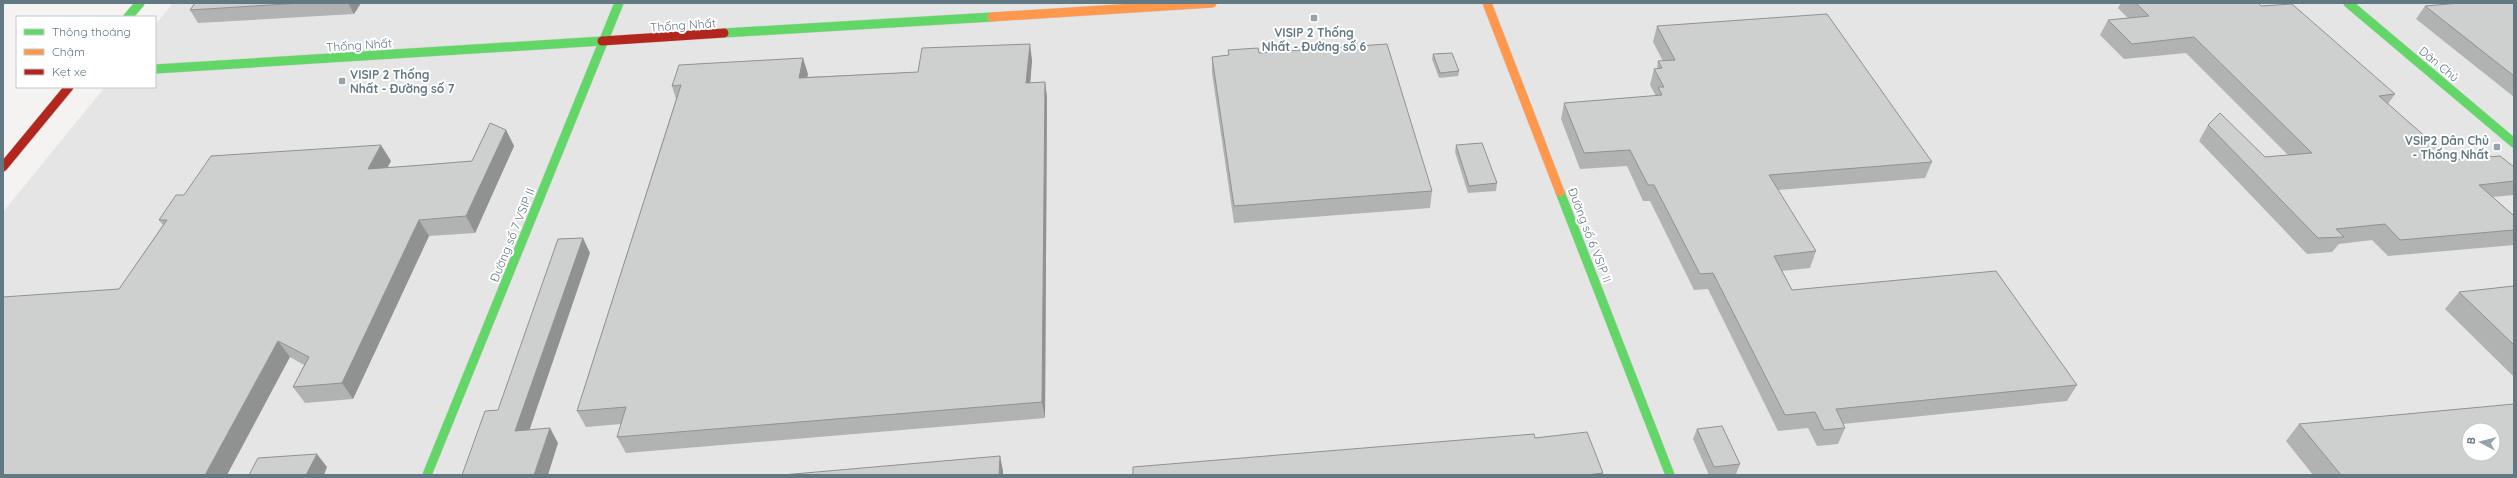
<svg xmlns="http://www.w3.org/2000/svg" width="2517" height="478" viewBox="0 0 2517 478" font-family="Quicksand,sans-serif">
<rect width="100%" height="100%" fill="#f4f3f1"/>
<path fill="#e4e5e4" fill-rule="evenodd" d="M173 3H2514V475H3V212L105 87H155V25ZM2469 430H2493V454H2469Z"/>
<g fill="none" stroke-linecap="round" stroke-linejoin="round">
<g stroke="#d0d1d1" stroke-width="10">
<g id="fast">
<path d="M2348 3 2514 143"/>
<path d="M128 17 140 3"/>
<path d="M724 33 992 17"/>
<path d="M155 69 602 41"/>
<path d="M1560 192 1670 475"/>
<path d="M427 475 619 3"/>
</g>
</g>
<g stroke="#d0d1d1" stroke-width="10">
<g id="slow">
<path d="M1487 3 1560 192"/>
<path d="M992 17 1212 3"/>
</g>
</g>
<g stroke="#d0d1d1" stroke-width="10">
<g id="jam">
<path d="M602 41 724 33"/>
<path d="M3 167 69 87"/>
</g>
</g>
<use href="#fast" stroke="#63d668" stroke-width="9"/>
<use href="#slow" stroke="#ff974d" stroke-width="9"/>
<use href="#jam" stroke="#b3261e" stroke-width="9"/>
</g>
<g fill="#b1b2b2">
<path d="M195 3H361L354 14 198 23 190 10Z"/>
<path d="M2121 3H2258L2261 6 2395 94 2388 104 2452 160 2514 167V195L2493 197 2514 216V245L2388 256 2372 240 2339 244 2332 252 2307 254 2199 141 2208 125 2265 157 2288 155 2186 53 2124 59 2100 35 2108 20 2128 18 2118 8Z"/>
<path d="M2514 3V97L2416 19 2425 6Z"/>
<path d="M1657 26 1932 162 1925 178 1778 190 1816 251 1810 268 1782 271 1792 290 2077 385 2067 401 1843 424 1845 428 1838 444 1817 446 1808 428 1778 431 1708 289 1694 290 1650 201H1643L1627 166 1580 169 1561 119 1564 103 1656 96 1650 85 1654 69H1657L1658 61H1663L1653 42Z"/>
<path d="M1228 50 1259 53 1432 191 1430 208 1234 223 1212 73V57L1228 55Z"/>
<path d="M1433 54 1459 71 1458 76 1439 78 1432 59Z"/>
<path d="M1032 60 1030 83 1045 82 1047 98 1045 418 626 453 617 437 621 424 586 427 577 411 676 99 672 86 808 74 807 77 918 72Z"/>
<path d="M506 130 514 146 475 233 429 236 353 399 305 403 293 387 304 365 290 357 119 289 163 225 159 220 184 195 391 161 387 168 472 161Z"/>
<path d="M1456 145 1497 183 1496 191 1468 193 1455 152Z"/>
<path d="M2514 286V377L2445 309 2459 292Z"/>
<path d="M2299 424 2514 475H2313L2286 441Z"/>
<path d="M1697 429 1740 464 1736 474 1728 475H1709L1693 439Z"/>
<path d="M1535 438 1603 473V475H1133Z"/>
</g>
<g fill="#909191">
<path d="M348 3H361L354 14Z"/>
<path d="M1030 44 1032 60 1029 99 1026 83Z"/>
<path d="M803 58 808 74 803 94 799 78Z"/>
<path d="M1045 82 1047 98 1045 418 1042 402Z"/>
<path d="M506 130 514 146 475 233 466 216Z"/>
<path d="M381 145 391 161 377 186 368 169Z"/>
<path d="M419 220 429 236 353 399 342 383Z"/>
<path d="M583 238 590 253 524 446 515 431Z"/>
<path d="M278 341 290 357 227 475H205Z"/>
<path d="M550 428 558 443 548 475H534Z"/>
<path d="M317 454 327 467 324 475H306Z"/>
<path d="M1000 456 1003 471V475H999Z"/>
</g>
<g fill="#cecfcf" stroke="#909191" fill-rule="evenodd">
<path d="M195 3H302L190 10Z"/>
<path d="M2136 3H2258L2261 6 2292 4 2395 94 2379 96 2452 160 2500 156 2514 167V181L2479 185 2514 216V230L2400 240 2385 224 2336 229 2344 237 2318 238 2208 125 2220 113 2265 157 2312 153 2194 37 2132 44 2108 20 2149 16Z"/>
<path d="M2460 3H2514V76L2425 6Z"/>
<path d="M1827 14 1932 162 1769 175 1816 251 1774 256 1792 290 1996 271 2077 385 1836 409 1845 428 1824 430 1815 412 1785 415 1713 273 1700 274 1654 185H1648L1630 150 1584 153 1564 103 1662 95 1658 87H1664L1654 69 1662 68 1658 61 1675 60 1657 26Z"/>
<path d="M1030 44 1026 83 1045 82 1042 402 617 437 626 407 577 411 681 85 672 86 679 65 803 58 799 78 918 72 922 48Z"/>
<path d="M1387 44 1432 191 1234 206 1212 57 1229 55 1228 50 1258 48 1259 53Z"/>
<path d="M1452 53 1459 71 1440 73 1433 54Z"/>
<path d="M490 123 506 130 466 216 419 220 342 383 293 387 309 357 278 341 205 475H3V297L119 289 167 220H159L176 195H184L211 156 381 145 368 169 423 165 472 161Z"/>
<path d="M1482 143 1497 183 1469 186 1456 145Z"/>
<path d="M583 238 515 431 550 428 534 475H462L485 411 498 410 558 239Z"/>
<path d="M2514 286V345L2459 292Z"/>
<path d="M2514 404V475H2341L2299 424ZM2469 430H2493V454H2469Z"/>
<path d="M1722 426 1740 464 1714 467 1697 429Z"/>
<path d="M1587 432 1603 473 1586 475H1133V467L1534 434 1535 438Z"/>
<path d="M317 454 306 475H249L258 458Z"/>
<path d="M1000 456 999 475H782Z"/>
</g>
<g fill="#95a3aa" stroke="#fff" stroke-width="1.5">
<rect x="1310" y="14" width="8" height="8" rx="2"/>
<rect x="338" y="77" width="8" height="8" rx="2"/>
<rect x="2493" y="143" width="8" height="8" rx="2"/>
</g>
<g text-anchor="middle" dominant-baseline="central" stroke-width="4" stroke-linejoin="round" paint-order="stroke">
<g font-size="12" fill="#627883" stroke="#fff">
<text transform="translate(683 25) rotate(-4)">Thống Nhất</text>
<text transform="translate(359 45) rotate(-4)">Thống Nhất</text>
<text transform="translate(2439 64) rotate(40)">Dân Chủ</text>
<text transform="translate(512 235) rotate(-68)">Đường số 7 VSIP II</text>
<text transform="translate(1590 235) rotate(69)">Đường số 6 VSIP II</text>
</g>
<g font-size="12" font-weight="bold" fill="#627883" stroke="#fff">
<text x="1314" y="32">VISIP 2 Thống<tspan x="1314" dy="14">Nhất - Đường số 6</tspan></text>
<text x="350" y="74" text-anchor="start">VISIP 2 Thống<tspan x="350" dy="14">Nhất - Đường số 7</tspan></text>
<text x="2489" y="140" text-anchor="end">VSIP2 Dân Chủ<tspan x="2489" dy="14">- Thống Nhất</tspan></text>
</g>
</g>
<rect width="2517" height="478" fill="none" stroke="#627883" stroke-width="8"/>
<rect x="16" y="16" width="140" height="72" fill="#ffffff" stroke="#c0c9cd"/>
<rect x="24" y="29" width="20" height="6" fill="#63d668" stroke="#c0c9cd"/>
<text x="52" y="36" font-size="12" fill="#627883">Thông thoáng</text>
<rect x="24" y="49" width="20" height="6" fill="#ff974d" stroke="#c0c9cd"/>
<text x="52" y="56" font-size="12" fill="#627883">Chậm</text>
<rect x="24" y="69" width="20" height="6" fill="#b3261e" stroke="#c0c9cd"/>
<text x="52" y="76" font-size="12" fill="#627883">Kẹt xe</text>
<g transform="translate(2481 442) rotate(277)"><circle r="19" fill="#ffffff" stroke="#c0c9cd"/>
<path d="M0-3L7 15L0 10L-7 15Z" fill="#95a3aa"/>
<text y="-6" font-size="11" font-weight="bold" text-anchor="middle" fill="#627883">B</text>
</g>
</svg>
